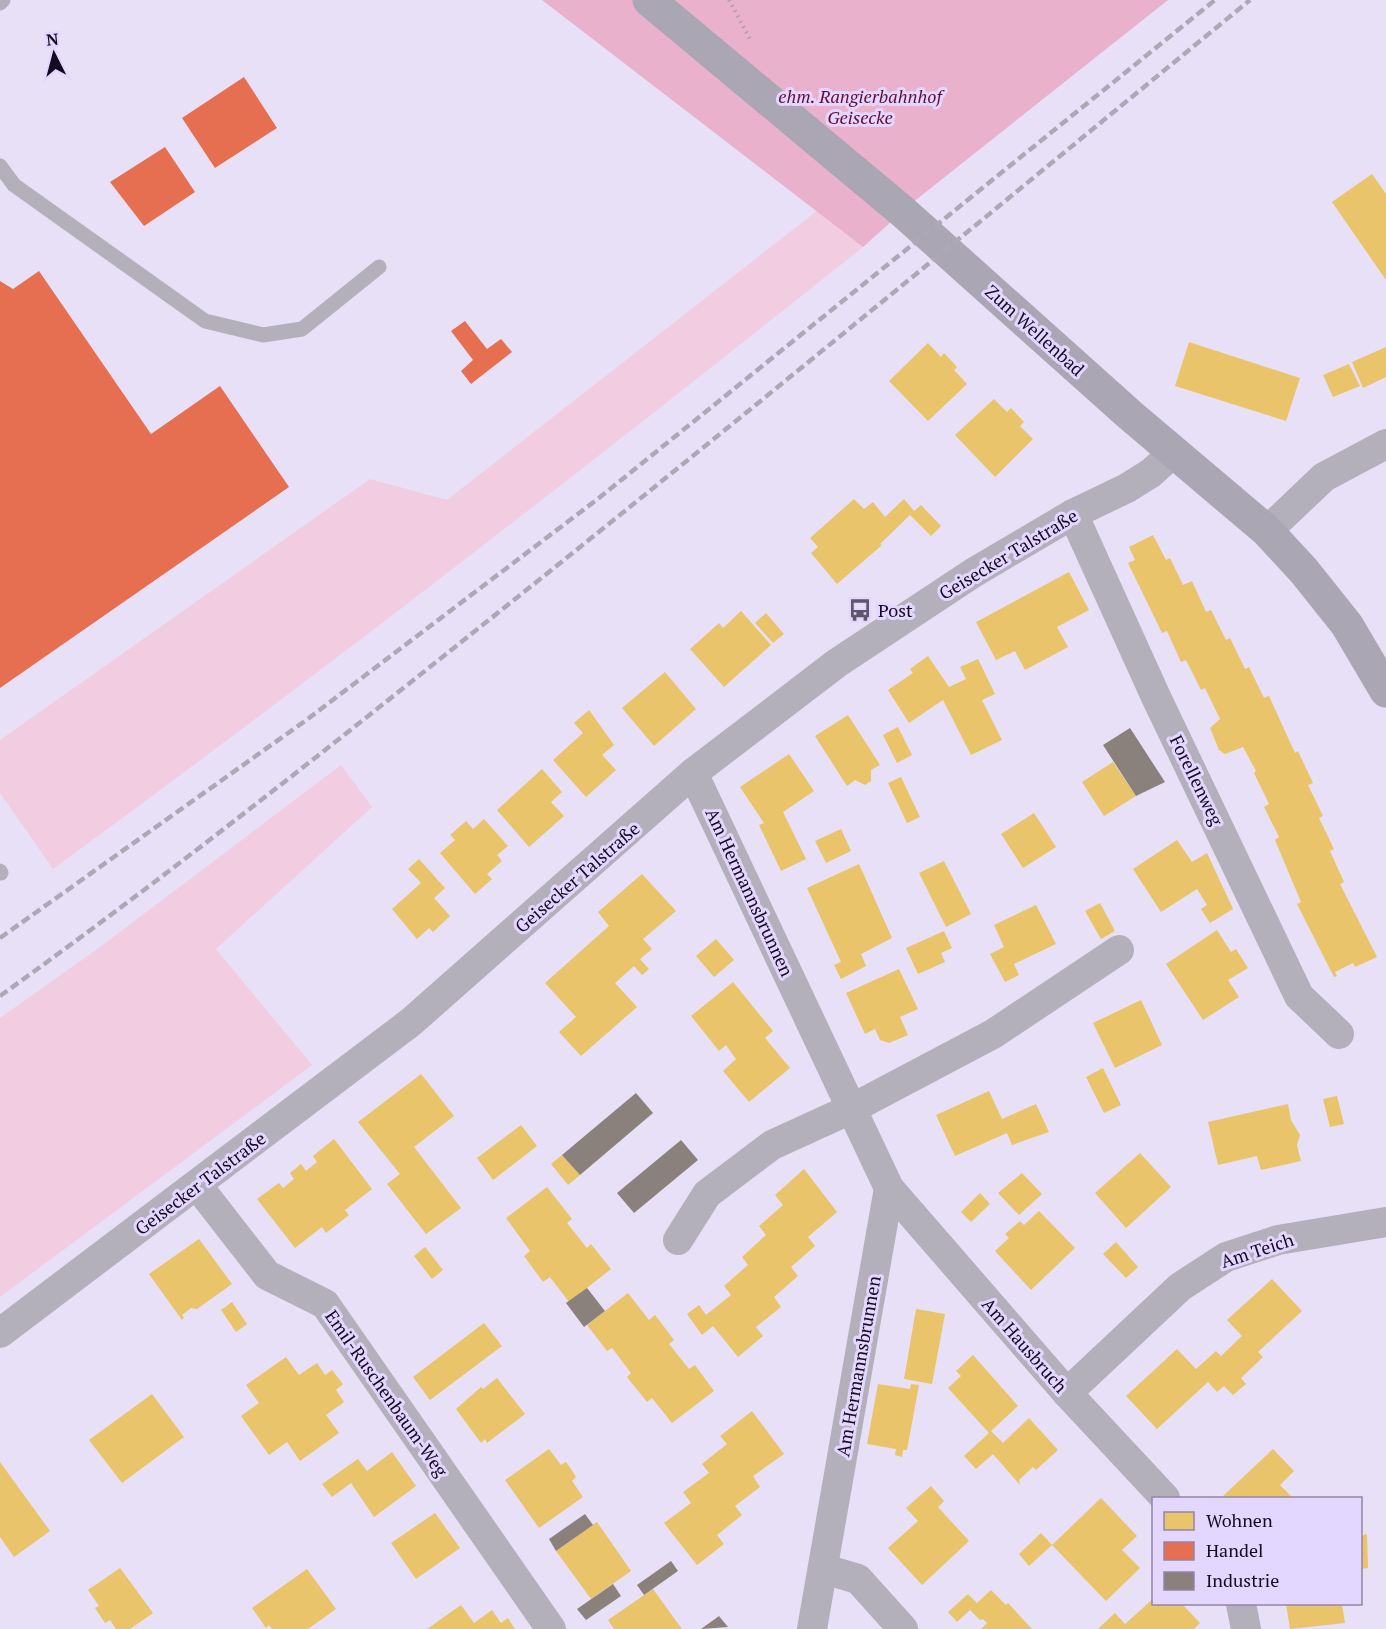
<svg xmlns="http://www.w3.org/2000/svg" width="1386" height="1629" viewBox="0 0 1386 1629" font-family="'PT Serif',serif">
<rect width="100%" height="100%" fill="#e8e0f6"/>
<g fill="#f2cde1">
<path d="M818 210 863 247C597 459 328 668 53 869L0 793V740L370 479 447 500Z"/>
<path d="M341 765 372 807 216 949 312 1065 0 1297V1018L100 947Z"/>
</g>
<path fill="#eab1cc" d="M542 0H1168L912 203 863 247Z"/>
<g fill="#e9c46a">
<path d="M1372 174 1386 194V280L1332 202Z"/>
<path d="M1189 342 1300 378 1286 421 1175 386Z"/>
<path d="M928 343 941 357 944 353 957 367 954 370 967 384 928 421 889 381Z"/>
<path d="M1386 347V377L1363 388 1352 362Z"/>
<path d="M1349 364 1360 386 1333 397 1323 375Z"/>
<path d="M994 399 1007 412 1011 408 1024 422 1020 426 1033 439 995 477 955 435Z"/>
<path d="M854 499 864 509 873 502 885 517 904 499 914 511 921 505 941 526 931 536 910 515 880 544 882 545 837 584 811 553 818 547 810 538Z"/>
<path d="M1153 535 1166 560 1170 558 1183 585 1192 581 1206 612 1211 610 1226 640 1230 638 1245 669 1249 667 1264 698 1269 696 1295 753 1298 751 1313 783 1308 785 1323 816 1319 818 1334 849 1330 851 1344 882 1340 884 1377 957 1355 967 1353 963 1335 972 1337 976 1334 977 1297 904 1301 902 1275 840 1279 837 1264 807 1269 804 1254 773 1256 771 1243 747 1225 754 1219 750 1210 728 1220 719 1205 688 1201 690 1186 660 1181 662 1167 631 1162 633 1128 563 1135 560 1129 547Z"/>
<path d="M1069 572 1089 610 1057 627 1068 647 1025 670 1015 651 996 660 976 622Z"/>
<path d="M741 611 771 645 724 687 690 649 719 623 723 628Z"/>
<path d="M766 613 784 634 773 643 755 623Z"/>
<path d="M928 656 949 687 966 679 960 667 978 659 995 694 982 700 1002 740 971 755 943 700 909 723 888 690 913 673 910 669Z"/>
<path d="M665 672 696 709 654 746 622 708Z"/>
<path d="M589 710 614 745 602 755 616 770 586 797 553 760 583 733 574 723Z"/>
<path d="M848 715 880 765 871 770V781L865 785 855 780 847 786 815 736Z"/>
<path d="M898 727 912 755 897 763 883 735Z"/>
<path d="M789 754 814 791 783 812 806 859 781 871 759 825 764 823 740 787Z"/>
<path d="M1113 762 1136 796 1104 816 1082 782Z"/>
<path d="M542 769 562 792 551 802 564 816 529 847 497 810Z"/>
<path d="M901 777 920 817 907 823 888 783Z"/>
<path d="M1034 813 1056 847 1023 868 1001 834Z"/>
<path d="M484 819 508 846 497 855 502 861 487 874 492 879 475 894 440 853 455 840 450 835 466 821 473 829Z"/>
<path d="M841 829 851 851 826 863 815 841Z"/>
<path d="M1177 840 1192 862 1207 853 1233 909 1210 923 1201 909 1207 905 1197 889 1161 912 1133 869Z"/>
<path d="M419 859 445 888 434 898 450 916 433 932 429 928 417 939 392 909 421 883 408 869Z"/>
<path d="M944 861 971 914 946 927 919 873Z"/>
<path d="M859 864 892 938 861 954 866 966 841 979 834 965 841 962 807 888Z"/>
<path d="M642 874 676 911 643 939 652 949 640 959 649 969 642 975 634 966 615 983 637 1007 581 1056 559 1032 576 1017 545 983 609 926 598 912Z"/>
<path d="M1100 903 1115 931 1101 939 1085 911Z"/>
<path d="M1036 905 1056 944 1014 964 1019 975 1005 982 990 954 1004 947 994 925Z"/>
<path d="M1217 930 1231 952 1236 949 1248 968 1228 980 1239 997 1203 1020 1166 964Z"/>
<path d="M944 931 952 948 941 953 945 962 918 974 906 948Z"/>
<path d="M716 939 734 960 714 977 696 956Z"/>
<path d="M899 969 918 1009 900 1017 908 1035 889 1043 880 1040 875 1029 865 1034 846 993Z"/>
<path d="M733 982 773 1031 765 1038 790 1068 749 1102 723 1071 736 1059 726 1045 719 1051 691 1016Z"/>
<path d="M1141 1000 1162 1045 1115 1068 1093 1023Z"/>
<path d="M1103 1068 1121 1105 1104 1113 1086 1077Z"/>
<path d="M421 1074 454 1116 414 1147 461 1208 426 1234 387 1184 400 1174 358 1122Z"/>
<path d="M989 1091 1002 1119 1036 1104 1049 1132 1012 1145 1007 1133 955 1156 936 1115Z"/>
<path d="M1337 1096 1344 1124 1330 1127 1323 1099Z"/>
<path d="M1288 1104 1291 1120 1300 1135 1297 1145 1301 1161 1261 1170 1257 1156 1218 1165 1208 1122Z"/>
<path d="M521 1125 537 1146 493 1180 477 1158Z"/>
<path d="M334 1139 372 1189 345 1210 349 1215 326 1233 322 1227 295 1248 257 1199 279 1183 283 1188 294 1179 290 1173 301 1164 306 1171 317 1162 313 1156Z"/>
<path d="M1140 1153 1171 1187 1126 1228 1095 1193Z"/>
<path d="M562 1155 580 1175 568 1185 551 1164Z"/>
<path d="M804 1169 837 1212 808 1237 815 1246 791 1267 798 1276 774 1297 781 1307 756 1327 763 1336 738 1357 713 1326 702 1335 687 1314 699 1305 706 1315 731 1295 724 1286 748 1265 742 1257 766 1235 759 1226 783 1205 775 1195Z"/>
<path d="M1022 1173 1042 1194 1019 1215 998 1193Z"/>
<path d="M547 1187 572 1219 567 1223 587 1248 591 1244 611 1269 569 1302 550 1277 543 1282 524 1256 530 1251 506 1218Z"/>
<path d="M980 1193 990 1204 971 1222 961 1212Z"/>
<path d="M1039 1211 1075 1248 1031 1290 995 1251 1009 1238 1005 1234 1020 1221 1024 1225Z"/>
<path d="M199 1239 232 1284 197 1309 191 1308 182 1315 184 1318 182 1320 149 1274Z"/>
<path d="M1116 1242 1138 1267 1126 1278 1103 1254Z"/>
<path d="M425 1247 443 1270 432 1279 414 1256Z"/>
<path d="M1272 1279 1302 1311 1258 1352 1263 1357 1241 1378 1246 1384 1233 1395 1224 1386 1217 1392 1208 1382 1157 1429 1126 1396 1177 1349 1196 1369 1216 1351 1221 1356 1242 1336 1227 1320Z"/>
<path d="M628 1293 649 1320 655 1315 674 1340 669 1344 689 1369 695 1365 714 1391 672 1423 652 1398 647 1402 627 1377 631 1373 612 1348 607 1351 587 1325Z"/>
<path d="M232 1302 247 1324 236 1332 221 1310Z"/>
<path d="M916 1309 945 1314 932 1384 904 1379Z"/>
<path d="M484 1323 502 1346 430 1400 413 1377Z"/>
<path d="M973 1355 1018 1406 991 1431 1003 1443 1029 1418 1058 1450 1036 1470 1033 1467 1019 1480 1020 1485 993 1454 976 1469 964 1456 989 1433 948 1388 961 1376 956 1371Z"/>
<path d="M286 1357 299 1375 317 1363 325 1375 332 1370 343 1384 336 1390 344 1402 326 1415 339 1433 300 1461 287 1442 269 1455 241 1416 259 1403 246 1385Z"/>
<path d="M497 1378 525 1414 487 1443 485 1439 481 1443 456 1409 481 1387 483 1389Z"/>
<path d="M878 1384 910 1389 911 1384 919 1385 907 1450H903L902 1457 895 1455 896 1449 867 1444Z"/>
<path d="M152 1394 184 1437 122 1483 89 1440Z"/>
<path d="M752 1411 784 1454 753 1476 760 1487 735 1506 742 1515 717 1535 724 1544 697 1565 664 1523 691 1503 683 1492 709 1473 702 1464 727 1444 720 1436Z"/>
<path d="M549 1449 561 1465 566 1462 571 1469 576 1477 572 1481 583 1497 539 1528 505 1480Z"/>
<path d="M1273 1449 1294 1471 1280 1485 1293 1498H1225L1223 1496Z"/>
<path d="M392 1452 416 1486 374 1517 351 1483 332 1497 322 1484 358 1459 367 1471Z"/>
<path d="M0 1462 50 1531 14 1557 0 1537Z"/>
<path d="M931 1486 944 1501 938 1507 969 1541 922 1585 888 1548 918 1521 906 1508Z"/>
<path d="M1101 1498 1137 1536 1122 1550 1140 1568 1106 1601 1052 1545Z"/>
<path d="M435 1513 460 1548 416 1579 391 1543Z"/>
<path d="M597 1522 631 1571 591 1599 556 1551Z"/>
<path d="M1041 1533 1052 1545 1029 1566 1019 1554Z"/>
<path d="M1367 1534 1368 1568 1360 1569V1536Z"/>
<path d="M120 1568 153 1613 130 1629H116L110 1620 105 1623 95 1608 99 1606 88 1590Z"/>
<path d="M307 1569 336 1609 308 1629H272L269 1625 266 1628 252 1608Z"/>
<path d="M653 1589 682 1629H614L608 1620Z"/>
<path d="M991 1590 1006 1605 1008 1603 1032 1629H981L987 1623 983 1619 980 1620 970 1610 957 1622 948 1612 968 1594 977 1603Z"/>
<path d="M1154 1598V1604H1182L1200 1623 1194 1629H1098L1115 1613 1125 1624Z"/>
<path d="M1286 1604H1342L1345 1623 1290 1629Z"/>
<path d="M461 1605 474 1623 492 1610 501 1623 508 1618 515 1629H427Z"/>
</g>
<g fill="#e76f51">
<path d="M244 77 277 128 215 168 182 118Z"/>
<path d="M165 147 195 192 144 226 110 182Z"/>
<path d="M39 271 151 434 220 386 289 487 0 688V281L13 289Z"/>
<path d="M465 321 487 349 501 339 512 352 471 384 461 371 473 360 451 331Z"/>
</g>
<g fill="#8a817c">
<path d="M1130 728 1165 782 1136 796 1103 745Z"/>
<path d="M636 1093 653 1113 580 1175 562 1155Z"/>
<path d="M681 1140 698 1160 634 1213 617 1193Z"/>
<path d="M587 1288 605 1311 584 1327 566 1303Z"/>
<path d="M585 1514 593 1525 556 1551 549 1539Z"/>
<path d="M671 1561 678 1571 644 1595 637 1585Z"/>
<path d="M613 1584 621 1596 586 1620 577 1609Z"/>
<path d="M719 1616 728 1627 701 1629Z"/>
</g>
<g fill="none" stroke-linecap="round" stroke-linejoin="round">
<path stroke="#a7a3af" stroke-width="4" stroke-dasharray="1.5 4.5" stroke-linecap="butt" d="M729 0 750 39"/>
<g stroke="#b4b0bb" stroke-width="15">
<path d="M0 3 3 0"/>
<path d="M0 166 14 185 205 321 263 335 302 329 379 267"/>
<path d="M0 871 1 873"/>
</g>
<g stroke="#b4b0bb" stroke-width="30">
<path d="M1073 514 1156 697 1299 996 1339 1034"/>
<path d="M1267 531 1324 477 1386 444"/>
<path d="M693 773 889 1188 812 1629"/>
<path d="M197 1185 267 1275 325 1304 551 1629"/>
<path d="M889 1188 1067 1393 1165 1498"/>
<path d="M678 1240 707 1194 772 1145 853 1108 993 1034 1119 950"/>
<path d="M0 1333 411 1022 693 773 837 663 973 573 1073 514 1127 488 1151 473 1174 452"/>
<path d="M1067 1393 1180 1287 1226 1257 1278 1240 1386 1222"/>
<path d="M824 1569 858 1579 903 1629"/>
<path d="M1241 1604 1246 1629"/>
</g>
<path stroke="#aba6b4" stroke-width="33" d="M649 0 902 211 1130 415 1267 531 1304 571 1347 625 1386 691"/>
<g stroke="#aca8b5" stroke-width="4.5" stroke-dasharray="9 4.5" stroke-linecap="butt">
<path d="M0 938 305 721 599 498 1215 0"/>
<path d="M0 996C159 882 312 761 465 639 729 429 989 214 1250 0"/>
</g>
</g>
<defs>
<g id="bus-bare" transform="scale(1.8)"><path d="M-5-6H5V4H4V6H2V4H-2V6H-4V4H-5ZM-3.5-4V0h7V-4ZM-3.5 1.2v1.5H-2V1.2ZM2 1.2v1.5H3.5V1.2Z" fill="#5e566c" stroke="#e4d7ff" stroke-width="2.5" paint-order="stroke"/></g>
</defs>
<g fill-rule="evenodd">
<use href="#bus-bare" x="860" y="610"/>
</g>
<g text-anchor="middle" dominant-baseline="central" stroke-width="6" stroke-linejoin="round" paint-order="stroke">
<g font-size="18" font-style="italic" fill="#640c34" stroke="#e4d7ff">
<text x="860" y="96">ehm. Rangierbahnhof<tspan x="860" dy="21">Geisecke</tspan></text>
</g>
<g font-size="18" fill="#140b21" stroke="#e4d7ff">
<text transform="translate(1035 330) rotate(42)">Zum Wellenbad</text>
<text transform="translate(1008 554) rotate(-31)">Geisecker Talstraße</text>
<text transform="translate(1197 780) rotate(64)">Forellenweg</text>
<text transform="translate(577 877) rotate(-41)">Geisecker Talstraße</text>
<text transform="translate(750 892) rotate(65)">Am Hermannsbrunnen</text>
<text transform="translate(200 1183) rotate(-37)">Geisecker Talstraße</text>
<text transform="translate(1257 1250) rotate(-18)">Am Teich</text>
<text transform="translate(1025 1345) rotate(49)">Am Hausbruch</text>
<text transform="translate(858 1366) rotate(-80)">Am Hermannsbrunnen</text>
<text transform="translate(387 1393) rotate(55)">Emil-Ruschenbaum-Weg</text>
</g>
<g font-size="18" fill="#140b21" stroke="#e4d7ff" text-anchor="start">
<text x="878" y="610">Post</text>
</g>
</g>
<rect x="1152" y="1497" width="210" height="108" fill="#e4d7ff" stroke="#9185a6" stroke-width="1.5"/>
<rect x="1164" y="1512" width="30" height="18" fill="#e9c46a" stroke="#9185a6" stroke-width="1.5"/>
<text x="1206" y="1527" font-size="18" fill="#140b21">Wohnen</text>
<rect x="1164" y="1542" width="30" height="18" fill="#e76f51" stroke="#9185a6" stroke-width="1.5"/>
<text x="1206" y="1557" font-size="18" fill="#140b21">Handel</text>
<rect x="1164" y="1572" width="30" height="18" fill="#8a817c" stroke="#9185a6" stroke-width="1.5"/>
<text x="1206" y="1587" font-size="18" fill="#140b21">Industrie</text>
<g transform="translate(54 54) rotate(354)" stroke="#e4d7ff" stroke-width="4.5" paint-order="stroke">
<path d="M0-4.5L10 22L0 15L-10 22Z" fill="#140b21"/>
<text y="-9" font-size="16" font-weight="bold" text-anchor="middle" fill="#140b21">N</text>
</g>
</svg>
